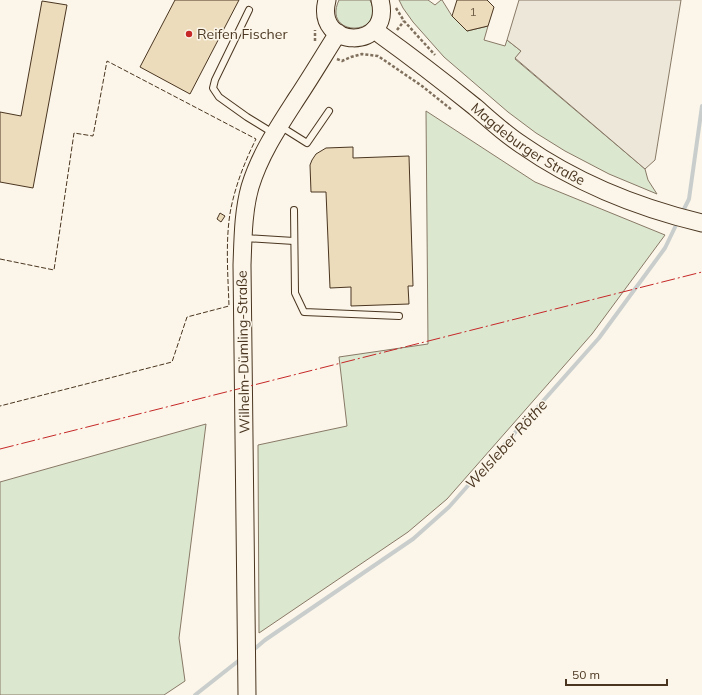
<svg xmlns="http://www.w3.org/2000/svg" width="702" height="695" viewBox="0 0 702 695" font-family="Mulish,sans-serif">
<rect width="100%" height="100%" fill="#fbf6e9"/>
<g fill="#dce7d0" stroke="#887966">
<path d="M339 0H370C388 37 321 38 339 0Z"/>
<path d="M399 0H428L435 5 441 0H442L452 16 467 31 488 26 484 40 505 46 507 40 521 51 515 59 645 169 648 180 657 194 609 174 565 151 536 133 508 112 444 57 413 22 403 8Z"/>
<path d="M426 111 535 182 665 235 592 334 447 499 408 532 259 633 258 445 347 426 339 357 428 344Z"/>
<path d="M206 424 179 638 185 681 164 695H0V482Z"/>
</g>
<path fill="#ede7d9" stroke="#887966" d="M519 0H681L655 160 645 169 515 58 521 51 507 40Z"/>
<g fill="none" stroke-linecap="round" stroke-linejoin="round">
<g stroke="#c9cecd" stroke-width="4">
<path d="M682 213 689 199 702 106"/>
<path d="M251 652 265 640 413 539 449 507 599 338 665 248 678 221"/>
<path d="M195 695 242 658"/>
</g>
</g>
<g fill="#ecdcbc" stroke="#4a3520">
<path d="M175 0H239L190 94 140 67Z"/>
<path d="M457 0H487L494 7 488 26 467 31 452 16Z"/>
<path d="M42 1 67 5 33 188 0 182V112L21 116Z"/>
<path d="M353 147V158L409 156 413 286H408L409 304 351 306V287L330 288 326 192H311L310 165 312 160 316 154 326 148Z"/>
<path d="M220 213 225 216 221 222 217 219Z"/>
</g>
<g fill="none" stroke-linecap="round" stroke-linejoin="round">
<g stroke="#4a3520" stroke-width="8">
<g id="lane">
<path d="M249 10 215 80 213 88 219 97 247 117 273 133"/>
<path d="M280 126 307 143 329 111"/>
<path d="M294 210 295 293 304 312 399 316"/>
<path d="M244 238 294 241"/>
</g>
</g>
<g stroke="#4a3520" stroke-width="19">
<g id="secondary">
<path d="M327 0C314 50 393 51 380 0"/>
<path id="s1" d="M375 29 381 35C413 58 444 82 475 107 490 120 505 134 522 145 575 182 639 208 702 223"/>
<path d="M247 695 242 265C243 239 243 212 250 187 260 154 279 126 297 98 311 77 324 55 338 33"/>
</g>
</g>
<g stroke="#7f6f5c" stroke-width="2.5" stroke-dasharray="3 2" stroke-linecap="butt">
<path d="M396 8 404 21 435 55"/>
<path d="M397 30 404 21"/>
<path d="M315 41V30"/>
<path d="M337 59 342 61 351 57 362 54 378 56 422 86 452 110"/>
</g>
<use href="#lane" stroke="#fbf6e9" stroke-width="6"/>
<use href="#secondary" stroke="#fbf6e9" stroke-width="17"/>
<path stroke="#4a3520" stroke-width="1" stroke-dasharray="5 2" stroke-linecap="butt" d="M0 259 54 270 74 133 93 136 107 61 256 139C245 161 236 184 231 208 225 238 228 276 229 306L187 317 172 362 0 406"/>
<path stroke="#c62828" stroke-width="1" stroke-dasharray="14 3 2 3" stroke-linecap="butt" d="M0 449 702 272"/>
</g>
<circle fill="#c62828" stroke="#fbf6e9" stroke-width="1.5" cx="189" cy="34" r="4"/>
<g text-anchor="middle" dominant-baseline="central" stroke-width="3" stroke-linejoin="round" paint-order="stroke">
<g font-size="12" fill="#725f47">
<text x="473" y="11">1</text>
</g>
<g font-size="14" fill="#4a3520" stroke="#fbf6e9" text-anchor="start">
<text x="197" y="34">Reifen Fischer</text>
</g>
<g font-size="14" fill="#4a3520" stroke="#fbf6e9">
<text stroke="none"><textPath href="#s1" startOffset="192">Magdeburger Straße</textPath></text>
<text transform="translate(243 352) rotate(-91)">Wilhelm-Dümling-Straße</text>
</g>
<g font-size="15" font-style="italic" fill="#4a3520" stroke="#fbf6e9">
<text transform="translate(506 444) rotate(-48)">Welsleber Röthe</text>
</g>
</g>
<path d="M566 679v6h101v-6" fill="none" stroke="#4a3520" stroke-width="2"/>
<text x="572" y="679" font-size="12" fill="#4a3520" stroke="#fbf6e9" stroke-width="3" paint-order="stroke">50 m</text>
</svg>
